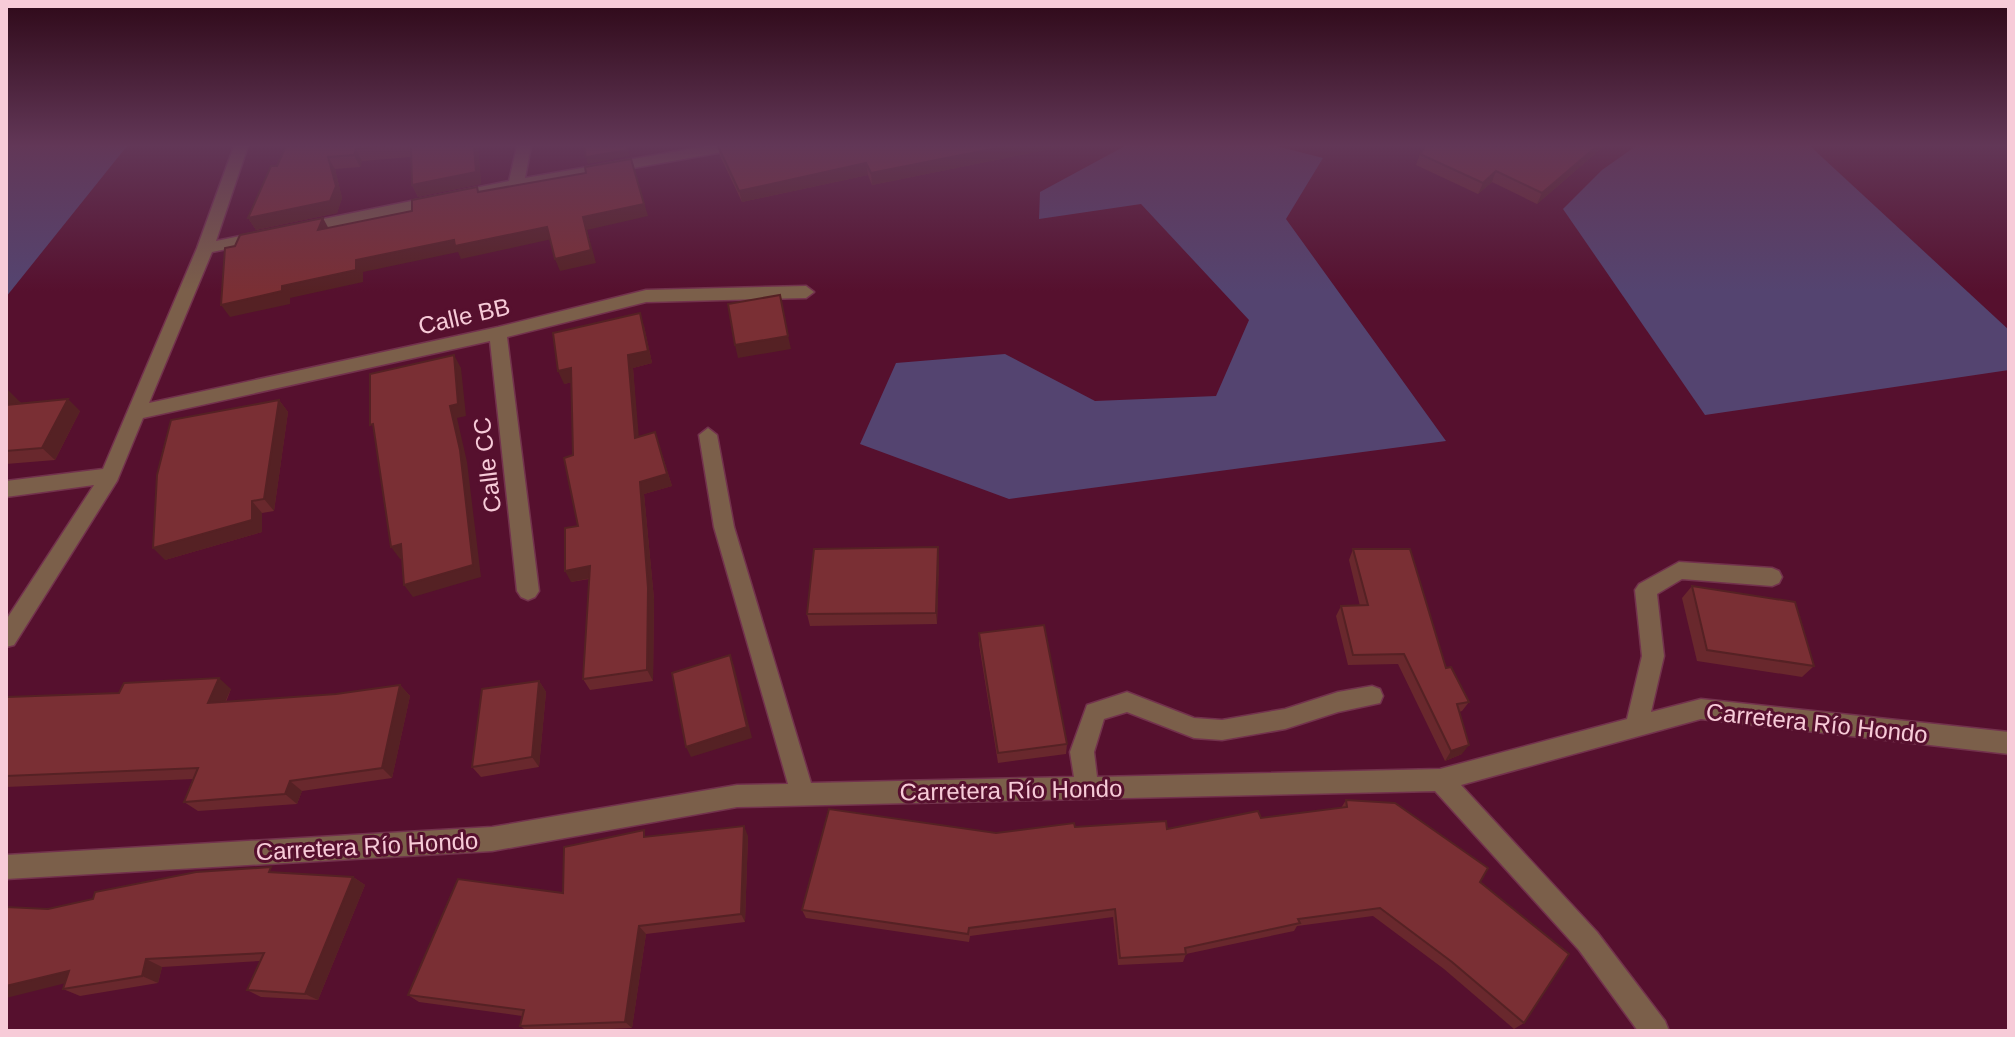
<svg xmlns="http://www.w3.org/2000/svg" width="2015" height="1037" viewBox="0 0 2015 1037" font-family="Arial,sans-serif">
<rect width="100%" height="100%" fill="#56102e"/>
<g fill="#544470">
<path d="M6 146H127L6 297Z"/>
<path d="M1125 146H1276L1323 158 1286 219 1446 441 1009 499 860 444 896 363 1005 354 1095 401 1216 396 1249 320 1141 204 1039 219 1040 192Z"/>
<path d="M1636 146H1810L2009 330V370L1705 415 1563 209 1602 170Z"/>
</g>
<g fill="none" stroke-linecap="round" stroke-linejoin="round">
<g stroke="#73324d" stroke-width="3">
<g id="minor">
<path d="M234 146H248L216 241 264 231 272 236 270 240 212 252 149 403 498 327 646 290 806 286 814 292 806 298 646 302 507 337 539 591 535 597 528 600 521 597 517 591 490 341 143 418 117 481 14 645 6 647V620L94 485 6 497V481L103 469 197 248Z"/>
<path d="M517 146H531L525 178 707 146H741L734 150 516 189 299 234 291 229 299 224 509 181Z"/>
<path d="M708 428 717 435 734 527 811 783 1074 777 1070 752 1087 705 1127 692 1194 718 1222 720 1285 709 1338 692 1372 686 1380 689 1383 696 1380 703 1338 712 1285 729 1222 740 1194 738 1127 712 1104 719 1094 752 1097 777 1440 769 1627 719 1642 656 1635 590 1639 584 1679 562 1772 568 1779 571 1782 577 1779 583 1772 586 1682 579 1657 594 1664 656 1651 712 1701 699 2009 732V754L1701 719 1461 785 1597 932 1665 1021 1669 1031H1638L1579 950 1435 791 737 807 492 851 6 879V855L492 827 737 785 788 784 714 527 699 435Z"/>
</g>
</g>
<use href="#minor" fill="#7b5f4a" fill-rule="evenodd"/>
</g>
<g fill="#69282d">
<path d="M286 146H478L481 184 418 197 412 185 411 157 362 161 360 167 335 169 342 198 337 213 256 230 248 218 277 166Z"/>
<path d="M718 146H1065L872 185 868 175 742 202 720 156Z"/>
<path d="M1426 146H1604L1537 204 1492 182 1478 194 1416 165 1420 154Z"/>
<path d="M644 326 652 363 633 368 638 437 655 432 672 486 644 494 654 599 653 681 590 690 583 679 589 579 571 582 578 526 573 455 572 382 564 384Z"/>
<path d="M6 391 21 403V404L80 411 55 460 6 464Z"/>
<path d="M279 400 288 412 274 511 262 513V532L165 560Z"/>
<path d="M1353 549 1446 668 1469 702 1462 711 1459 712 1462 754 1445 761 1398 664 1348 665 1336 616 1341 606H1360L1349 560Z"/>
<path d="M939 559 937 624 810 626 807 614Z"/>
<path d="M1692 586 1814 666 1802 677 1697 661 1682 598Z"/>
<path d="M979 633 1067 744 1066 754 998 763 979 644Z"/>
<path d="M539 681 546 692 539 767 481 777 472 767Z"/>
<path d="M400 685 410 696 392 778 302 791 297 804 198 811 184 802 194 779 6 787V698L231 689 226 702 336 694Z"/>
<path d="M1346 800 1480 882 1524 1023 1514 1029 1444 969 1373 916 1297 926 1294 931 1186 954 1183 962 1118 965 1113 917 970 936 969 942 806 918 802 910 996 833 1075 827 1167 829 1341 808Z"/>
<path d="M748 836 745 922 646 934 632 1028 567 1031H527L520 1026 522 1016 419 1002 408 995 649 837Z"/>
<path d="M278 872 353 877 365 885 318 1000 261 997 247 990 260 961 162 967 158 983 80 996 63 989 65 983 48 909Z"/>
</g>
<g fill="#552124">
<path d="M474 146H478L481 184 418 197 412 185Z"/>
<path d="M1007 146H1065L872 185 871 173Z"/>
<path d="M1597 146H1604L1537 204 1542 193Z"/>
<path d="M356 149 362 161 360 167 354 155Z"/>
<path d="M628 150 630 156 588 164 586 157Z"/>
<path d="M328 157 335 169 342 198 337 213 256 230 248 218Z"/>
<path d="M631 159 648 216 587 230 596 263 560 271 555 259 583 217Z"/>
<path d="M866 163 868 175 742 202 739 191Z"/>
<path d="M1496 171 1492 182 1478 194 1483 183Z"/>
<path d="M323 218 330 231 318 230Z"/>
<path d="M547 227 552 239 461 259 458 252 363 272V282L290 298V304L230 317 221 305 282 286 356 260 454 240Z"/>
<path d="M640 313 644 326 652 363 633 368 640 450 635 438 628 355Z"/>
<path d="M788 336 791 349 738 358 735 345Z"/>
<path d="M454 355 461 368 466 416 457 418 467 462 481 577 413 597 404 585 450 406Z"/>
<path d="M571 368 577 381 564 384 558 371Z"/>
<path d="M8 390 21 403 13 418 6 412V395Z"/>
<path d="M68 399 80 411 55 460 42 448Z"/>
<path d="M279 400 288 412 274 511 264 499Z"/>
<path d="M655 432 672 486 644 494 654 599 653 681 647 670 640 482Z"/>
<path d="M252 501 262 513V532L165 560 153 548Z"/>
<path d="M401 544 410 556 400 559 391 547Z"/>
<path d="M938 547 939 559 937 624 936 613Z"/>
<path d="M590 566 596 577 571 582 565 571Z"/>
<path d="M730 655 734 666 752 738 691 757 686 747Z"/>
<path d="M219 678 231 689 220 713 208 703Z"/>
<path d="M539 681 546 692 539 767 532 757Z"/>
<path d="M400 685 410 696 392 778 382 768Z"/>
<path d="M1469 745 1462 754 1445 761 1451 751Z"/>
<path d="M290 781 302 791 297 804 285 794Z"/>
<path d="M744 826 748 836 745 922 741 914Z"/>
<path d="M353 877 365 885 318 1000 305 994Z"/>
<path d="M639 926 646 934 632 1028 625 1022Z"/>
<path d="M146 959 162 967 158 983 142 976Z"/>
<path d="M69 971 86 978 6 998V986Z"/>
</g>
<g fill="#7a2f34" stroke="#552124" stroke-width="2">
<path d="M286 146H388L356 149 354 155 328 157 336 186 330 201 248 218 271 166H277Z"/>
<path d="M411 146H474L476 172 412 185Z"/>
<path d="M584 146H627L628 150 586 157Z"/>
<path d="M718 146H1007L871 173 866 163 739 191Z"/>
<path d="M1426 146H1597L1542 193 1496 171 1483 183 1420 154Z"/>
<path d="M631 159 644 204 583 217 591 250 555 259 547 227 455 246 454 240 356 260V270L282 286V291L221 305 225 248 235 246 240 235 323 218 318 230 412 211V200L477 187 478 192 586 173 585 167Z"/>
<path d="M780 295 788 336 735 345 728 304Z"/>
<path d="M640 313 648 351 628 355 635 438 655 432 667 474 640 482 648 588 647 670 583 679 590 566 565 571V528L578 526 564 458 573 455 571 368 558 371 553 333Z"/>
<path d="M454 355 458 404 450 406 460 450 473 565 404 585 401 544 391 547 373 424 370 425V374Z"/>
<path d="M68 399 42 448 6 451V405Z"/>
<path d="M279 400 264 499 252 501V520L153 548 157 475 171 420Z"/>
<path d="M938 547 936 613 807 614 814 549Z"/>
<path d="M1353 549H1410L1446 668 1451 667 1469 702 1457 704 1469 745 1451 751 1404 654 1353 655 1341 606 1368 605Z"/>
<path d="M1692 586 1795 602 1814 666 1707 650Z"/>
<path d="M1044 625 1067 744 998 753 979 633Z"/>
<path d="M730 655 747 727 686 747 672 673Z"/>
<path d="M219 678 208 703 336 694 400 685 382 768 290 781 285 794 184 802 198 768 6 776 7 697 119 693 124 683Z"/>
<path d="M539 681 532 757 472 767 482 689Z"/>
<path d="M1346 800 1395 803 1488 868 1480 882 1569 954 1524 1023 1452 962 1380 908 1298 919 1300 923 1185 948 1186 954 1120 958 1115 909 969 928 968 934 802 910 829 809 996 833 1074 823 1075 827 1166 821 1167 829 1258 811 1261 818 1347 807Z"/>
<path d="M744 826 741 914 639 926 625 1022 520 1026 524 1010 408 995 458 879 563 893 564 847 644 830V837Z"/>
<path d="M271 867 269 872 353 877 305 994 247 990 264 953 146 959 142 976 63 989 69 971 6 986V907L48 909 93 899 95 892 196 872Z"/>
</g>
<linearGradient id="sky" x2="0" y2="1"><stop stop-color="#2f0919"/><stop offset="0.5" stop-color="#623757"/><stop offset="1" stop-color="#623757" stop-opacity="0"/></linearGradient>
<rect width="2015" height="291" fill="url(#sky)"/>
<g text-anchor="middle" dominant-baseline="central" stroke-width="6" stroke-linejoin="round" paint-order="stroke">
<g font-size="24" fill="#f7cbd8" stroke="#56102e">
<text transform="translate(464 316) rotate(-13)">Calle BB</text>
<text transform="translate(487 465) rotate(-97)">Calle CC</text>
<text transform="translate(1817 723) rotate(6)">Carretera Río Hondo</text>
<text transform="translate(1011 790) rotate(-1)">Carretera Río Hondo</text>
<text transform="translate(367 846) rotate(-3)">Carretera Río Hondo</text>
</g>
</g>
<rect width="2015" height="1037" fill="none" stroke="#f7cbd8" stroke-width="16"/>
</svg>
